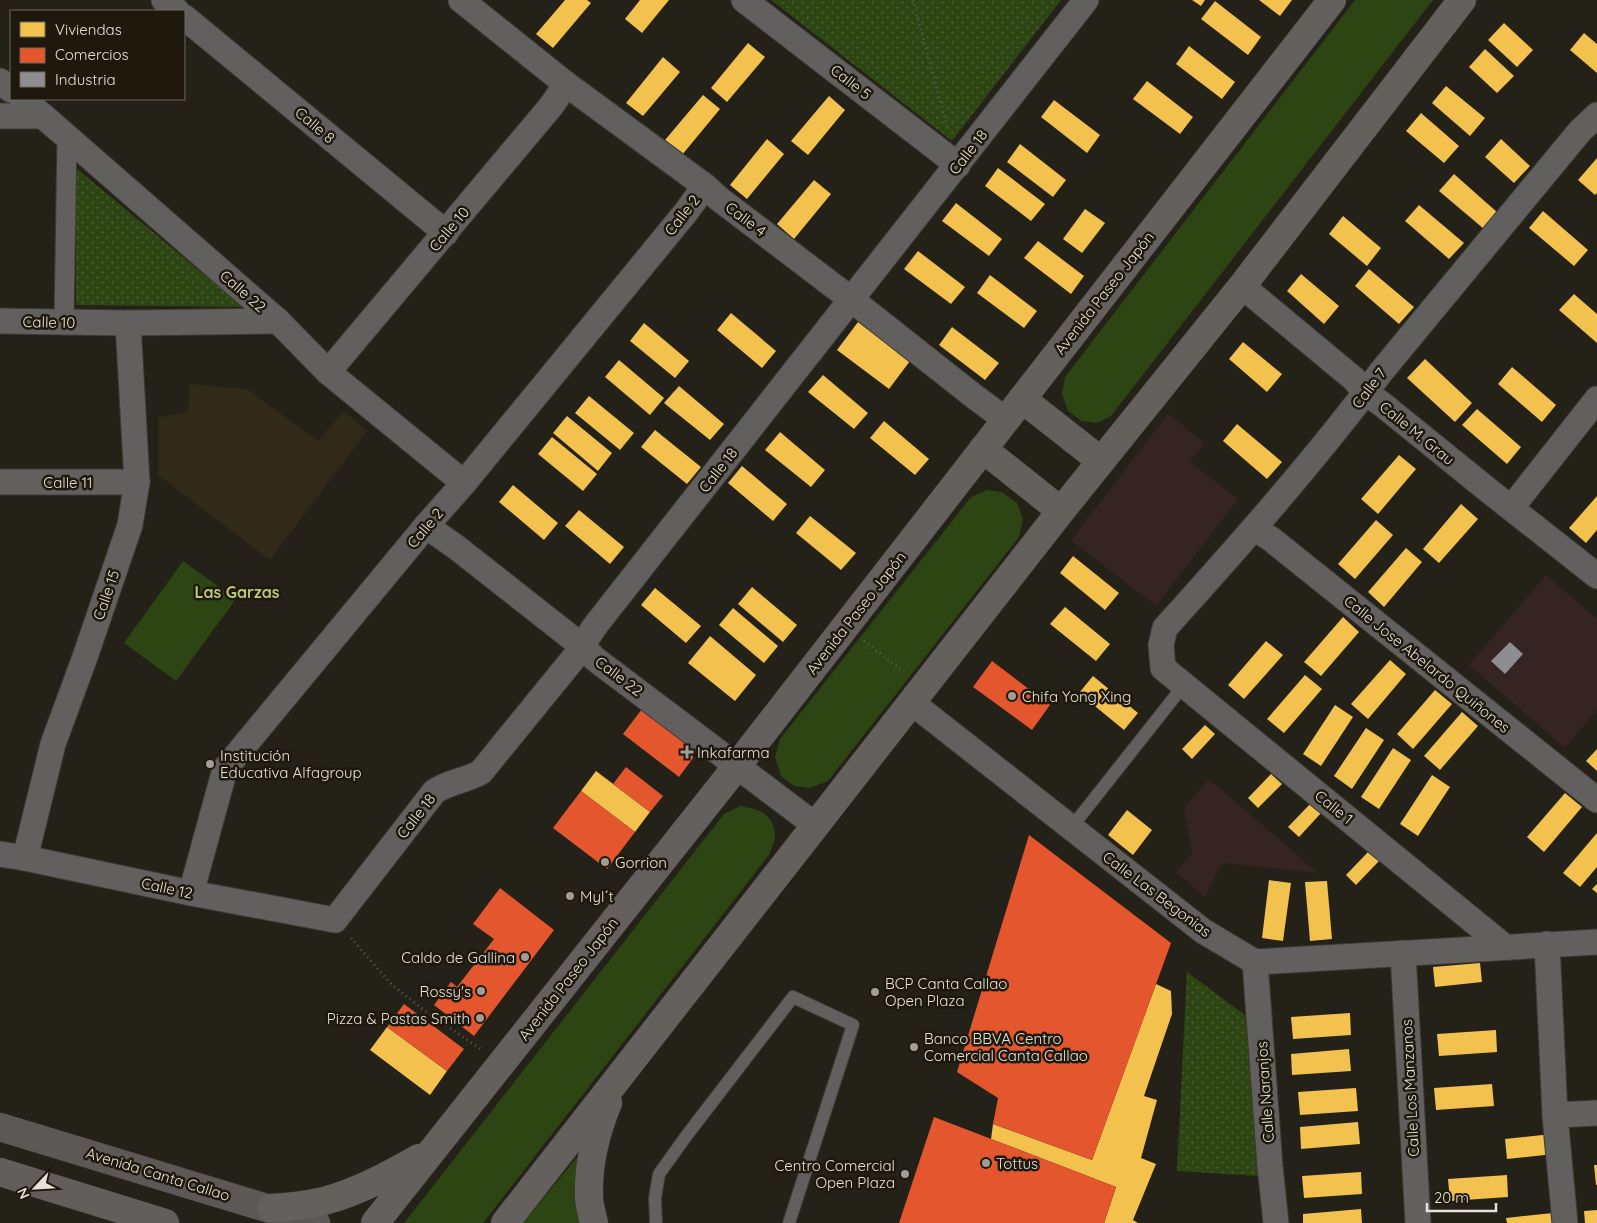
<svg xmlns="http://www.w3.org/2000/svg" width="1597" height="1223" viewBox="0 0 1597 1223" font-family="Quicksand,sans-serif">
<defs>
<pattern id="park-dots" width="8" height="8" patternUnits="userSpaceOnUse" patternTransform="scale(1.25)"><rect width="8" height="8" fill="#2c4512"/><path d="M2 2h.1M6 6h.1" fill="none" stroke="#4a6034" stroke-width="1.8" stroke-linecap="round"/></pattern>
</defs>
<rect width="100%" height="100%" fill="#242119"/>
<path fill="#312a18" d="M189 384 247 389 318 441 344 411 367 431 270 560 158 475V417L188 412Z"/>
<g fill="#352421">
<path d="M1168 414 1205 443 1190 462 1238 499 1156 606 1071 540Z"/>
<path d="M1546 575 1597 619V710L1565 748 1469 665Z"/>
<path d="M1209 779 1318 873 1222 863 1205 897 1176 872 1192 854 1184 808Z"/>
</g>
<g fill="#2c4512">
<path d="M1355 0H1433L1111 416 1097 423 1081 421 1068 411 1062 394 1065 377Z"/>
<path d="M987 490 1002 492 1017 503 1023 520 1019 537 828 781 810 788 794 786 781 776 775 757 780 739 971 497Z"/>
<path d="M183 561 236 599 176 681 124 643Z"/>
<path d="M740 806C759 809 774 813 775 836 775 842 771 849 769 855L483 1223H404L724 814Z"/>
<path d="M587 1145 580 1223H523Z"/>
</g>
<g fill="url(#park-dots)">
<path d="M771 0H1061L952 141Z"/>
<path d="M76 168 243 307 76 305Z"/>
<path d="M1187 972 1253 1021 1259 1176 1177 1171Z"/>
</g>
<g fill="#f2c14e">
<path d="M565 0H587L591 3 553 48 536 34Z"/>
<path d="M640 0H669L642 33 625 19Z"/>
<path d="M1192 0H1205L1201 6Z"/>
<path d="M1259 0H1292L1280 16Z"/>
<path d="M1215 1 1261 37 1248 55 1201 19Z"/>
<path d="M1504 23 1533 50 1517 67 1488 40Z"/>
<path d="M1584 33 1597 44V73L1570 50Z"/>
<path d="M748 43 765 57 727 102 711 88Z"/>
<path d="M1189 46 1235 82 1222 99 1176 64Z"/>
<path d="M1485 49 1514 76 1497 93 1469 67Z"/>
<path d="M663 57 680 72 643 116 626 103Z"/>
<path d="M1147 81 1193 117 1180 134 1133 99Z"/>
<path d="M1446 86 1485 118 1470 136 1432 103Z"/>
<path d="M703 95 720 109 682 155 665 140Z"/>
<path d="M829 96 845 110 808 155 791 141Z"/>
<path d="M1054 100 1100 135 1087 153 1041 117Z"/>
<path d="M1421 113 1459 146 1444 163 1406 131Z"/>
<path d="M767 139 784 154 747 199 730 185Z"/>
<path d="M1501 139 1530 166 1514 183 1485 157Z"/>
<path d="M1020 144 1066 180 1053 197 1007 162Z"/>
<path d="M1597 158V193L1595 195 1578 180Z"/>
<path d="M998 168 1045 204 1031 221 985 186Z"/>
<path d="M1454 174 1498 213 1484 229 1439 191Z"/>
<path d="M814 180 831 194 794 239 777 224Z"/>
<path d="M956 203 1002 239 989 256 942 221Z"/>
<path d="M1419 205 1464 243 1449 259 1405 221Z"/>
<path d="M1085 209 1105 223 1082 253 1063 239Z"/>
<path d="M1543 211 1588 250 1574 266 1529 228Z"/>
<path d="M1343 216 1381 248 1367 266 1329 234Z"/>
<path d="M1038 241 1084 276 1071 294 1024 258Z"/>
<path d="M918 251 965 287 951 304 904 269Z"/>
<path d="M1369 269 1414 307 1399 324 1355 286Z"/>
<path d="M1301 274 1339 306 1324 324 1287 291Z"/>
<path d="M990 275 1037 311 1024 328 977 293Z"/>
<path d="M1574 294 1597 314V343L1559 310Z"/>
<path d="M731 313 776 351 762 368 717 330Z"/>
<path d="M858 322 910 361 889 389 837 350Z"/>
<path d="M644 323 689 361 675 378 630 341Z"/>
<path d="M952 327 999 363 985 380 939 345Z"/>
<path d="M1243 342 1282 374 1267 392 1229 359Z"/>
<path d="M1425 359 1472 403 1455 422 1407 378Z"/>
<path d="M619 360 664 398 650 415 605 377Z"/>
<path d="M1512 367 1556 405 1542 422 1498 384Z"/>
<path d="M823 375 868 413 854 429 808 392Z"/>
<path d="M679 386 724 424 710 440 664 403Z"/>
<path d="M589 396 634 433 620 450 575 413Z"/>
<path d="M1477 409 1521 447 1507 464 1462 425Z"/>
<path d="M567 416 612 453 598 471 553 433Z"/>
<path d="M884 421 929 459 915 475 870 438Z"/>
<path d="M1237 424 1282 462 1267 479 1223 441Z"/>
<path d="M655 430 701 467 687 484 641 447Z"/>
<path d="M780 432 825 470 811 487 765 450Z"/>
<path d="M552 437 597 474 583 491 538 454Z"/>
<path d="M1399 455 1416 469 1378 514 1361 499Z"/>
<path d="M742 466 787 504 773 521 728 483Z"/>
<path d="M513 485 558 523 544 540 499 502Z"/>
<path d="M1597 496V530L1586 543 1569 528Z"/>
<path d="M1461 504 1478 519 1439 563 1423 549Z"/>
<path d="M579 510 624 547 610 564 565 526Z"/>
<path d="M810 516 856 553 841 570 796 533Z"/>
<path d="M1376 520 1393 535 1355 579 1338 564Z"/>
<path d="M1406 548 1422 562 1384 607 1368 592Z"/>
<path d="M1073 556 1119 593 1105 610 1060 573Z"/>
<path d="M752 587 797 625 783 642 738 604Z"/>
<path d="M655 588 701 626 686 643 641 605Z"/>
<path d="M1065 607 1110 644 1096 661 1050 624Z"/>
<path d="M733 608 778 646 764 663 719 625Z"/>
<path d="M1343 617 1359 632 1321 676 1304 662Z"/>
<path d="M710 636 756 675 735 701 688 663Z"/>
<path d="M1266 641 1283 655 1244 699 1228 685Z"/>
<path d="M1390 660 1406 674 1368 719 1351 704Z"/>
<path d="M1305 675 1322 689 1284 733 1267 719Z"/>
<path d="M1093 676 1138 713 1124 730 1079 693Z"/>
<path d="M1435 690 1452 704 1413 749 1397 734Z"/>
<path d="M1335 705 1353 717 1321 766 1303 754Z"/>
<path d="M1462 712 1478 726 1440 770 1424 756Z"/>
<path d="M1205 725 1215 734 1192 759 1182 749Z"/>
<path d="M1366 728 1384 740 1352 789 1334 776Z"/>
<path d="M1393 748 1411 760 1379 809 1361 797Z"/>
<path d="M1597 749V771L1586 761Z"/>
<path d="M596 771 650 812 635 832 581 791Z"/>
<path d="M1271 774 1282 784 1258 808 1248 798Z"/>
<path d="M1432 775 1450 787 1418 836 1400 824Z"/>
<path d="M1565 793 1582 807 1544 852 1527 837Z"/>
<path d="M1312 802 1322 812 1299 837 1288 827Z"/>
<path d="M1127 810 1152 830 1133 855 1108 835Z"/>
<path d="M1597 833V867L1580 887 1563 873Z"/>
<path d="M1369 851 1379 861 1356 885 1346 875Z"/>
<path d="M1269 880 1291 883 1283 941 1262 938Z"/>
<path d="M1327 881 1332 939 1310 941 1305 882Z"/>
<path d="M1597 884V893L1592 889Z"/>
<path d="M1480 963 1482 982 1435 987 1433 967Z"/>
<path d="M1156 984 1171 991 1172 1014 1144 1096 1157 1100 1141 1158 1156 1164 1133 1220 1138 1223H1104L1116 1187 991 1139 993 1124 1092 1160Z"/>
<path d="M1350 1013 1351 1035 1293 1039 1291 1017Z"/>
<path d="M387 1027 447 1071 430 1095 370 1050Z"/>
<path d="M1496 1030 1497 1052 1439 1056 1437 1034Z"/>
<path d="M1349 1049 1351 1071 1292 1075 1291 1054Z"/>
<path d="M1492 1084 1494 1106 1436 1110 1434 1088Z"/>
<path d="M1356 1088 1358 1111 1300 1115 1298 1092Z"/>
<path d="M1358 1122 1360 1144 1301 1149 1300 1127Z"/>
<path d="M1552 1134 1554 1154 1507 1159 1505 1139Z"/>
<path d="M1594 1165H1597V1185H1596Z"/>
<path d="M1361 1172 1362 1194 1304 1198 1302 1176Z"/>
<path d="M1507 1175 1508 1197 1450 1201 1448 1179Z"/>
<path d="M1361 1209 1362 1223H1303V1214Z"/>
<path d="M1597 1210V1223H1585L1584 1211Z"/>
<path d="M1553 1213 1554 1223H1507L1506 1218Z"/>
</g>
<g fill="#e4572e">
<path d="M992 661 1050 705 1032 730 973 687Z"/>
<path d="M642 709 692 747 693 758 679 777 623 734Z"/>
<path d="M626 767 663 796 650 812 613 784Z"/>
<path d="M581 791 635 832 607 869 553 828Z"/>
<path d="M1029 835 1171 943 1092 1160 993 1124 998 1098 957 1072Z"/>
<path d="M500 888 554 930 474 1036 434 1005 451 982 457 987 494 939 473 924Z"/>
<path d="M404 1004 464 1049 447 1071 387 1027Z"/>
<path d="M934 1117 1116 1187 1104 1223H899Z"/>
</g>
<path fill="#8d8d92" d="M1510 642 1523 654 1505 674 1491 661Z"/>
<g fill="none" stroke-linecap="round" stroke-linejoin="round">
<g stroke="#3e3b35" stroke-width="14">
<g id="service">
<path d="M1071 828 1184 685"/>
<path d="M656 1223 655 1198 659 1174 687 1135 793 997 853 1025 789 1223"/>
</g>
</g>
<g stroke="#3e3b35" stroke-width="21">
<path id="pedestrian" d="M64 322 67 136"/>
</g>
<g stroke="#3e3b35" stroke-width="27">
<g id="minor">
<path d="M164 0 177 11"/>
<path d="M461 0 566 84 705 186 718 198 852 300 975 397 1006 420"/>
<path d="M744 0 958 165"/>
<path d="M184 17 446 233"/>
<path d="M0 81 11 90"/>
<path d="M22 99 43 116 278 321 328 372 464 483"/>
<path d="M0 116H43"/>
<path d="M1242 286 1354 379 1365 392 1383 405 1488 490 1597 576"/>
<path d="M0 321 128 323 278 321"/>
<path d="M328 372 552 105 566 84"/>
<path d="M0 482H137"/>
<path d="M1512 507 1597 399"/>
<path d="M426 526 456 547 582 646 595 659 815 825"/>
<path d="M1255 529 1271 539 1597 800"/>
<path d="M911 702 1203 931 1255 962 1597 942"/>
<path d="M0 854 25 858 191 893 335 920 434 792C447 782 466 781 481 772L573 659 595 626 1086 0"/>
<path d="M25 858 53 744 85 657 130 525 137 482 128 323"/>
<path d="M191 893 225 769 426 526 464 483 686 212 705 186"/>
<path d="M1547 944 1555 1115 1565 1223"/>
<path d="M1505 947 1163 668 1161 645 1165 628C1240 545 1314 461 1381 372L1580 131 1597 115"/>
<path d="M1403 953 1418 1223"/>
<path d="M1255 962 1270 1166 1276 1223"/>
<path d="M1555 1115 1597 1113"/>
</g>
</g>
<g stroke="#3e3b35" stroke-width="29">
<path id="secondary" d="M0 1127 316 1223"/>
</g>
<g stroke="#3e3b35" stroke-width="29">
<g id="primary">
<path d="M1022 399 1101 461"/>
<path d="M983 449 1061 511"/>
<path d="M271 1208C289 1207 307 1205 324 1201 358 1192 389 1175 419 1158"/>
<path d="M375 1223 737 766 1332 0"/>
<path d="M505 1223 1061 511 1242 286 1462 0"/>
<path d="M594 1223C592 1214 589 1205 589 1196 588 1163 596 1132 608 1103"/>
</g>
</g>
<g stroke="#3e3b35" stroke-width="29">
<path id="trunk" d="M0 1172 165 1223"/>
</g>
<g stroke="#5b5955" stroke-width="3" stroke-dasharray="1 4" stroke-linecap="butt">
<path d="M913 0 947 126"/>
<path d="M864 641 904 672"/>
<path d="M351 938 392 985 424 1010 482 1050"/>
</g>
<use href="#service" stroke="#62605f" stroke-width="12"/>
<use href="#pedestrian" stroke="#62605f" stroke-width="19"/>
<use href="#minor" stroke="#62605f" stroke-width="25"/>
<use href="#secondary" stroke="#5b5855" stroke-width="28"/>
<use href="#primary" stroke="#64605d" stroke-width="28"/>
<use href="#trunk" stroke="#625e5c" stroke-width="28"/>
</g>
<g fill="#a19e96" stroke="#1e190c" stroke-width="2">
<circle cx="1012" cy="696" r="5"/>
<path d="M684.5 744.5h5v5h5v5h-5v5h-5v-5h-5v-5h5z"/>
<circle cx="210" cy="764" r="5"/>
<circle cx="605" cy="862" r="5"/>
<circle cx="570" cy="896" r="5"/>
<circle cx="525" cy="957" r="5"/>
<circle cx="481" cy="991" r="5"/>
<circle cx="875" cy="992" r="5"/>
<circle cx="480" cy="1018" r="5"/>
<circle cx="914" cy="1047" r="5"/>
<circle cx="986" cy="1163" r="5"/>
<circle cx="905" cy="1174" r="5"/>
</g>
<g text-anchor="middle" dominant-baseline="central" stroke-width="5" stroke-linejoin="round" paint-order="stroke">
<g font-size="15" fill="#e5e2d9" stroke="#1e190c">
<text transform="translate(851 82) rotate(38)">Calle 5</text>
<text transform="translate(315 125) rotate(40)">Calle 8</text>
<text transform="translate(968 152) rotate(-52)">Calle 18</text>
<text transform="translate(682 215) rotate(-52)">Calle 2</text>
<text transform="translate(746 219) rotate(37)">Calle 4</text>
<text transform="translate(449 229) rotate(-50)">Calle 10</text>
<text transform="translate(243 291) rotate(41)">Calle 22</text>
<text transform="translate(1104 293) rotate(-52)">Avenida Paseo Japón</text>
<text transform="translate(49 322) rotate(1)">Calle 10</text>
<text transform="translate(1369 388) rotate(-53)">Calle 7</text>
<text transform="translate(1417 433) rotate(39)">Calle M. Grau</text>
<text transform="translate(718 470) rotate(-52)">Calle 18</text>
<text x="68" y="482">Calle 11</text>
<text transform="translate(425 528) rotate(-50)">Calle 2</text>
<text transform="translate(106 595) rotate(-71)">Calle 15</text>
<text transform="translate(856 613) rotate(-52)">Avenida Paseo Japón</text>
<text transform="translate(1427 664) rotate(39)">Calle Jose Abelardo Quiñones</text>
<text transform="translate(619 676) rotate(37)">Calle 22</text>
<text transform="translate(1334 807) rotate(39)">Calle 1</text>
<text transform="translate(416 816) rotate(-52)">Calle 18</text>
<text transform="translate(167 888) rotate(12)">Calle 12</text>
<text transform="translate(1157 894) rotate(37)">Calle Las Begonias</text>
<text transform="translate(568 979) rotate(-52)">Avenida Paseo Japón</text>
<text transform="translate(1410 1088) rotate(-93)">Calle Los Manzanos</text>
<text transform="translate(1265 1092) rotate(-94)">Calle Naranjos</text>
<text transform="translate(158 1174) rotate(17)">Avenida Canta Callao</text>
</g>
<g font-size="15" fill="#e5e2d9" stroke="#1e190c" text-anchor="start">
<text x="1022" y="696">Chifa Yong Xing</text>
<text x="697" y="752">Inkafarma</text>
<text x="220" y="755">Institución<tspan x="220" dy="17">Educativa Alfagroup</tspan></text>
<text x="615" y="862">Gorrion</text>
<text x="580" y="896">Myl´t</text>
<text x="515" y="957" text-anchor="end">Caldo de Gallina</text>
<text x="885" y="983">BCP Canta Callao<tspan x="885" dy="17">Open Plaza</tspan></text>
<text x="471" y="991" text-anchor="end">Rossy's</text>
<text x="470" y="1018" text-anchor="end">Pizza &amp; Pastas Smith</text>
<text x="924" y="1038">Banco BBVA Centro<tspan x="924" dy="17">Comercial Canta Callao</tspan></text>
<text x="996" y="1163">Tottus</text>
<text x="895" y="1165" text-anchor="end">Centro Comercial<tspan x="895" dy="17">Open Plaza</tspan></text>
</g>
<g font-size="16" font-weight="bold" fill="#bbc67a" stroke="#1e190c">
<text x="237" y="592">Las Garzas</text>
</g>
</g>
<rect x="10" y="10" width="175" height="90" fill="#1e190c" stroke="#6e695e"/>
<rect x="20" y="22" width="25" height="15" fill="#f2c14e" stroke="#6e695e"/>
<text x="55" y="35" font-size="15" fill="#e5e2d9">Viviendas</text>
<rect x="20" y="48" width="25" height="15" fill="#e4572e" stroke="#6e695e"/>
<text x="55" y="60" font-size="15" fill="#e5e2d9">Comercios</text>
<rect x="20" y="72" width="25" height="15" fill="#8d8d92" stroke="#6e695e"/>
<text x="55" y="85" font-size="15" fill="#e5e2d9">Industria</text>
<g transform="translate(35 1188) rotate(245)" stroke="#1e190c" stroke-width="4" paint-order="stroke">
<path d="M0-4L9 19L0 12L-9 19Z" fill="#e5e2d9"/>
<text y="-8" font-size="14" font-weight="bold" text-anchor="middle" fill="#e5e2d9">N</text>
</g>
<path d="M1427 1203v8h69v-8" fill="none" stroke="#e5e2d9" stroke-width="2.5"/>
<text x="1434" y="1203" font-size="15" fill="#e5e2d9" stroke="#1e190c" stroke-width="4" paint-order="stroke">20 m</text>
</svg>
